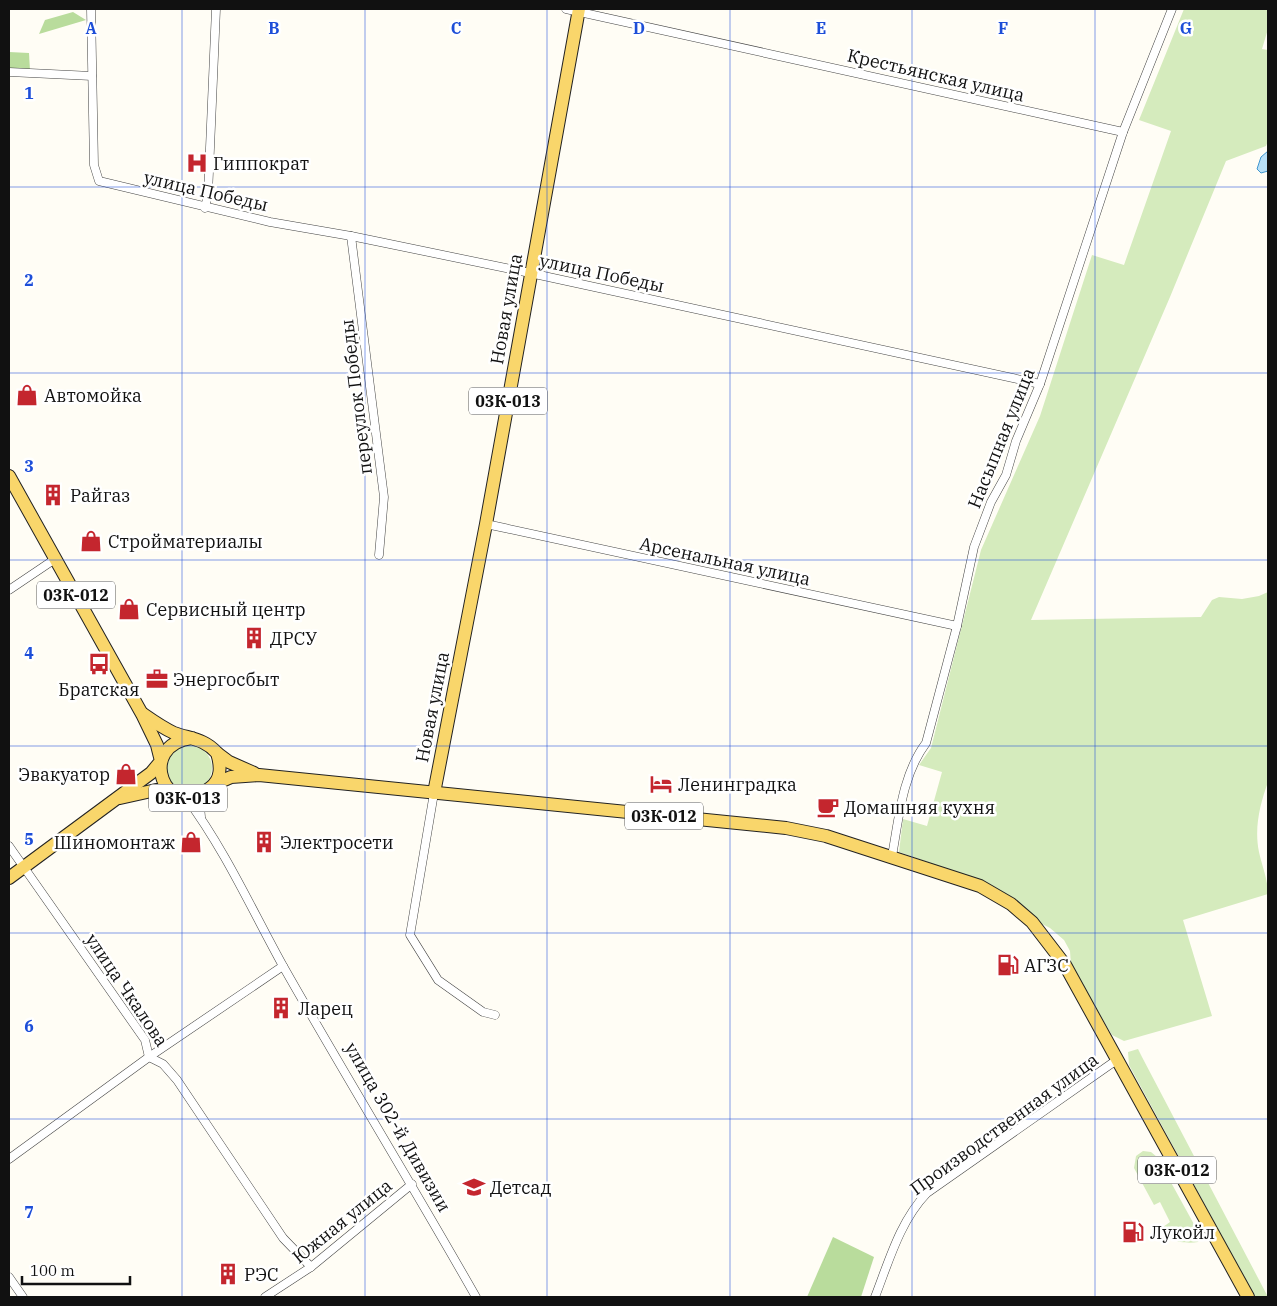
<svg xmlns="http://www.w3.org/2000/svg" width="1277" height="1306" viewBox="0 0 1277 1306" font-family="'IBM Plex Serif',serif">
<rect width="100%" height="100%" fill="#fffdf5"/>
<g fill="#d5ebbd">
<path d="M1184 9H1268V29L1262 49 1268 50V141L1266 146 1226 161 1170 297 1031 620 1201 617 1212 600 1219 597 1242 599 1259 596 1268 592V782C1260 804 1254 828 1259 852 1262 866 1268 880 1268 894L1183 920 1212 1016 1124 1041 1112 1035 1071 965 1070 951 1064 940 1050 928 1042 924 1017 902 985 882 899 852 903 819 927 826 942 772 919 765 931 748 981 550 1040 416 1092 255 1124 265 1171 131 1139 120Z"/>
<circle cx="189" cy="768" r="23"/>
<path d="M1138 1049 1142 1057 1268 1297H1255L1129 1065 1128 1052Z"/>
<path d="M1143 1151 1151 1152 1157 1157 1201 1237 1198 1242C1186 1244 1164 1242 1163 1227L1170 1222 1160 1202 1154 1205 1134 1168 1136 1156Z"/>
</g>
<g fill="#b9dc9c">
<path d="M73 12 86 20 39 34 45 20Z"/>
<path d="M9 52 29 53 30 71 9 70Z"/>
<path d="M833 1237 874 1257 861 1297H807Z"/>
</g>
<path fill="#b9e0f7" stroke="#3f96cf" d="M1268 151V171L1261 173 1257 169 1261 157Z"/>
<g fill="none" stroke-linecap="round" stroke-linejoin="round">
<g stroke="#444" stroke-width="9">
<g id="street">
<path d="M91 9 94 165 99 181 270 222 351 236 530 273 1040 384"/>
<path d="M566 9 1123 132"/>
<path d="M9 72 92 76"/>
<path d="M205 208 208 194 216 9"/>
<path d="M351 236 384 497 379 555"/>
<path d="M486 524 957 626"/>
<path d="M9 590 55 559"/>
<path d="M434 793 410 935 438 980 483 1012 495 1015"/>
<path d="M199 797 201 817"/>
<path d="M187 799C225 850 252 910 283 966 346 1077 413 1186 476 1297"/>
<path d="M9 846 145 1040 149 1057 163 1064 177 1080 283 1238 311 1267"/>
<path d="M892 856C899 818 902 775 926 743L957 626 974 547 991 502 1006 475 1016 441 1040 384 1123 132 1172 9"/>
<path d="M9 1159 149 1057 283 966"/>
<path d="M9 1277 23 1297"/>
<path d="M265 1297 311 1267 412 1184"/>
<path d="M875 1297C889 1261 900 1221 927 1193L1118 1059"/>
</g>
</g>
<g stroke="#222" stroke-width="14">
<g id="primary">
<path d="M9 476 142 714 157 745 161 761 151 773 9 878"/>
<path d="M143 714C153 721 163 728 174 733 191 739 205 739 217 753 221 766 222 779 210 788 165 824 135 745 192 738"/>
<path d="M217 753 229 762 254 773"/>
<path d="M215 784 231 777 259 775 786 828 826 836 980 886 1011 904 1032 922 1065 965 1248 1297"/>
<path d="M434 793 486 524 579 9"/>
<path d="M120 798 156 790H169"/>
</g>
</g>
<use href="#street" stroke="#fff" stroke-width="8"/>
<use href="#primary" stroke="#f9d66b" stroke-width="12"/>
</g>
<path fill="none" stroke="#1d4ed8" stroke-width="1" stroke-opacity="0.55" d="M182 9V1297M365 9V1297M547 9V1297M730 9V1297M912 9V1297M1095 9V1297M9 187H1268M9 373H1268M9 560H1268M9 746H1268M9 933H1268M9 1119H1268"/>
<defs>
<g id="hospital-bare" transform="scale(1.725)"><path d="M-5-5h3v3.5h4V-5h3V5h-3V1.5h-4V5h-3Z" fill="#c4262e" stroke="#fff" stroke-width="2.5" paint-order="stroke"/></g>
<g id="shop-bare" transform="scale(1.725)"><path d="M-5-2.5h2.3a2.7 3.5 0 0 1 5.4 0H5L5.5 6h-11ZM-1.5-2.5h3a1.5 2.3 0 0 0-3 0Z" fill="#c4262e" stroke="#fff" stroke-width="2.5" paint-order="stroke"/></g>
<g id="building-bare" transform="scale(1.725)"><path d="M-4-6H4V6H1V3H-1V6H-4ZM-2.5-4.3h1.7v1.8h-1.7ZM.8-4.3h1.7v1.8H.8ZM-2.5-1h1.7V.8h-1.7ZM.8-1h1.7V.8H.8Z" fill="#c4262e" stroke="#fff" stroke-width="2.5" paint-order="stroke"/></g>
<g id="bus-bare" transform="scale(1.725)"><path d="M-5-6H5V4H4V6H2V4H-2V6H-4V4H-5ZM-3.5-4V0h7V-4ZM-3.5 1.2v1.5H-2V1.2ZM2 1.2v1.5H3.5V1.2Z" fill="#c4262e" stroke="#fff" stroke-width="2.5" paint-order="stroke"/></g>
<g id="office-bare" transform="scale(1.725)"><path d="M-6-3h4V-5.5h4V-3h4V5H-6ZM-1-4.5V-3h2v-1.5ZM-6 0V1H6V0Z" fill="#c4262e" stroke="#fff" stroke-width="2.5" paint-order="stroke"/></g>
<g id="hotel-bare" transform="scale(1.725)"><path d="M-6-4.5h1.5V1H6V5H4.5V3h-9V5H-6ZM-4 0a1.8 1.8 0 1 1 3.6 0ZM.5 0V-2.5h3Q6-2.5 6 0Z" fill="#c4262e" stroke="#fff" stroke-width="2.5" paint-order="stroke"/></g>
<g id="cafe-bare" transform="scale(1.725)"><path d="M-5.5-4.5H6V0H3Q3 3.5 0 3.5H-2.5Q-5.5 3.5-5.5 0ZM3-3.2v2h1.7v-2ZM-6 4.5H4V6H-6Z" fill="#c4262e" stroke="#fff" stroke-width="2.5" paint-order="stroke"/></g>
<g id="fuel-bare" transform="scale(1.725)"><path d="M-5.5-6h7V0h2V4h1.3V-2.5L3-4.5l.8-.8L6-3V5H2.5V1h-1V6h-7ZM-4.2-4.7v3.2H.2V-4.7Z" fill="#c4262e" stroke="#fff" stroke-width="2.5" paint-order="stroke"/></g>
<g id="school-bare" transform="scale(1.725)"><path d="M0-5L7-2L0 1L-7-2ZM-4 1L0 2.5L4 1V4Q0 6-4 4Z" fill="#c4262e" stroke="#fff" stroke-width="2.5" paint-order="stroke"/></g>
</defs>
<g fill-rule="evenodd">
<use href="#hospital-bare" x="197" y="163"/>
<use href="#shop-bare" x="27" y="395"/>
<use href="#building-bare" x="53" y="495"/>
<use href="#shop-bare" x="91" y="541"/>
<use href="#shop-bare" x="129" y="609"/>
<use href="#building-bare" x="254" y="638"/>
<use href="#bus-bare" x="99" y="664"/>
<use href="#office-bare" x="157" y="679"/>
<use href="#shop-bare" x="126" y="774"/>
<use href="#hotel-bare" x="661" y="784"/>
<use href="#cafe-bare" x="828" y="807"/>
<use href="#shop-bare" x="191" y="842"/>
<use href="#building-bare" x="264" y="842"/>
<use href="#fuel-bare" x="1008" y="965"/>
<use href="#building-bare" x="281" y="1008"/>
<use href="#school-bare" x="474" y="1187"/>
<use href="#fuel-bare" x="1133" y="1232"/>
<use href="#building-bare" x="228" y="1274"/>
</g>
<g text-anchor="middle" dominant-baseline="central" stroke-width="5" stroke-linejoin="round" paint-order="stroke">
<g fill="#fff" stroke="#585858" stroke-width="1">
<rect x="469" y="387.5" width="78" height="27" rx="4"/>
<rect x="37" y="581.5" width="78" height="27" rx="4"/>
<rect x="149" y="784.5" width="78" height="27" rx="4"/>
<rect x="625" y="802.5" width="78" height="27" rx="4"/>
<rect x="1138" y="1156.5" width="78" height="27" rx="4"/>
</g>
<g font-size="16" font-weight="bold" fill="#111">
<text x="508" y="401">03К-013</text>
<text x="76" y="595">03К-012</text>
<text x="188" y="798">03К-013</text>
<text x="664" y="816">03К-012</text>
<text x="1177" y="1170">03К-012</text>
</g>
<g font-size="18" fill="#111" stroke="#fff">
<text transform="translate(936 75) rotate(13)">Крестьянская улица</text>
<text transform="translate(206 191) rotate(13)">улица Победы</text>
<text transform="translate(602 273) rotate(12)">улица Победы</text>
<text transform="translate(506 309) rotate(-80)">Новая улица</text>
<text transform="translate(356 397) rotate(-97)">переулок Победы</text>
<text transform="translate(1001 438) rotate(-68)">Насыпная улица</text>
<text transform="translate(725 561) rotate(12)">Арсенальная улица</text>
<text transform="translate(432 707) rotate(-79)">Новая улица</text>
<text transform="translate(127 990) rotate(56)">улица Чкалова</text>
<text transform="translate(1004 1124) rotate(-36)">Производственная улица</text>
<text transform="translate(398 1127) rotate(60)">улица 302-й Дивизии</text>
<text transform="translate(342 1221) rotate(-39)">Южная улица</text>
</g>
<g font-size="18" fill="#111" stroke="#fff" text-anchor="start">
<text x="213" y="163">Гиппократ</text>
<text x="44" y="395">Автомойка</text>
<text x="70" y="495">Райгаз</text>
<text x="108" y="541">Стройматериалы</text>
<text x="146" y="609">Сервисный центр</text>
<text x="270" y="638">ДРСУ</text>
<text x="173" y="679">Энергосбыт</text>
<text x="99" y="689" text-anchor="middle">Братская</text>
<text x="110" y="774" text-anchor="end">Эвакуатор</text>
<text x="678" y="784">Ленинградка</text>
<text x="844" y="807">Домашняя кухня</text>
<text x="175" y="842" text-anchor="end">Шиномонтаж</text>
<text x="280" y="842">Электросети</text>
<text x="1024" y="965">АГЗС</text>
<text x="298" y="1008">Ларец</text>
<text x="490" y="1187">Детсад</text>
<text x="1150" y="1232">Лукойл</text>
<text x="244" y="1274">РЭС</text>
</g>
</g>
<g font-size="16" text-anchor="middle" font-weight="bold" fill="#1d4ed8" stroke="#fff" stroke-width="5" stroke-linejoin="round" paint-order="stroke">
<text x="91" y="34">A</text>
<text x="274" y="34">B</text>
<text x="456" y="34">C</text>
<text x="639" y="34">D</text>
<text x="821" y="34">E</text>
<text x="1003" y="34">F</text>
<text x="1186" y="34">G</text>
<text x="29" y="99">1</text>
<text x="29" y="286">2</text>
<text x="29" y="472">3</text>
<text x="29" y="659">4</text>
<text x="29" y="845">5</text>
<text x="29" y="1032">6</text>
<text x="29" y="1218">7</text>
</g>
<rect width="1277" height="1306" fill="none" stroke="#111111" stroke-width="20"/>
<path d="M22 1276v8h108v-8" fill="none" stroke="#111111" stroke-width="2.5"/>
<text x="30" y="1276" font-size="15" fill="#111111" stroke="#ffffff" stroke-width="4" paint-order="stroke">100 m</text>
</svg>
